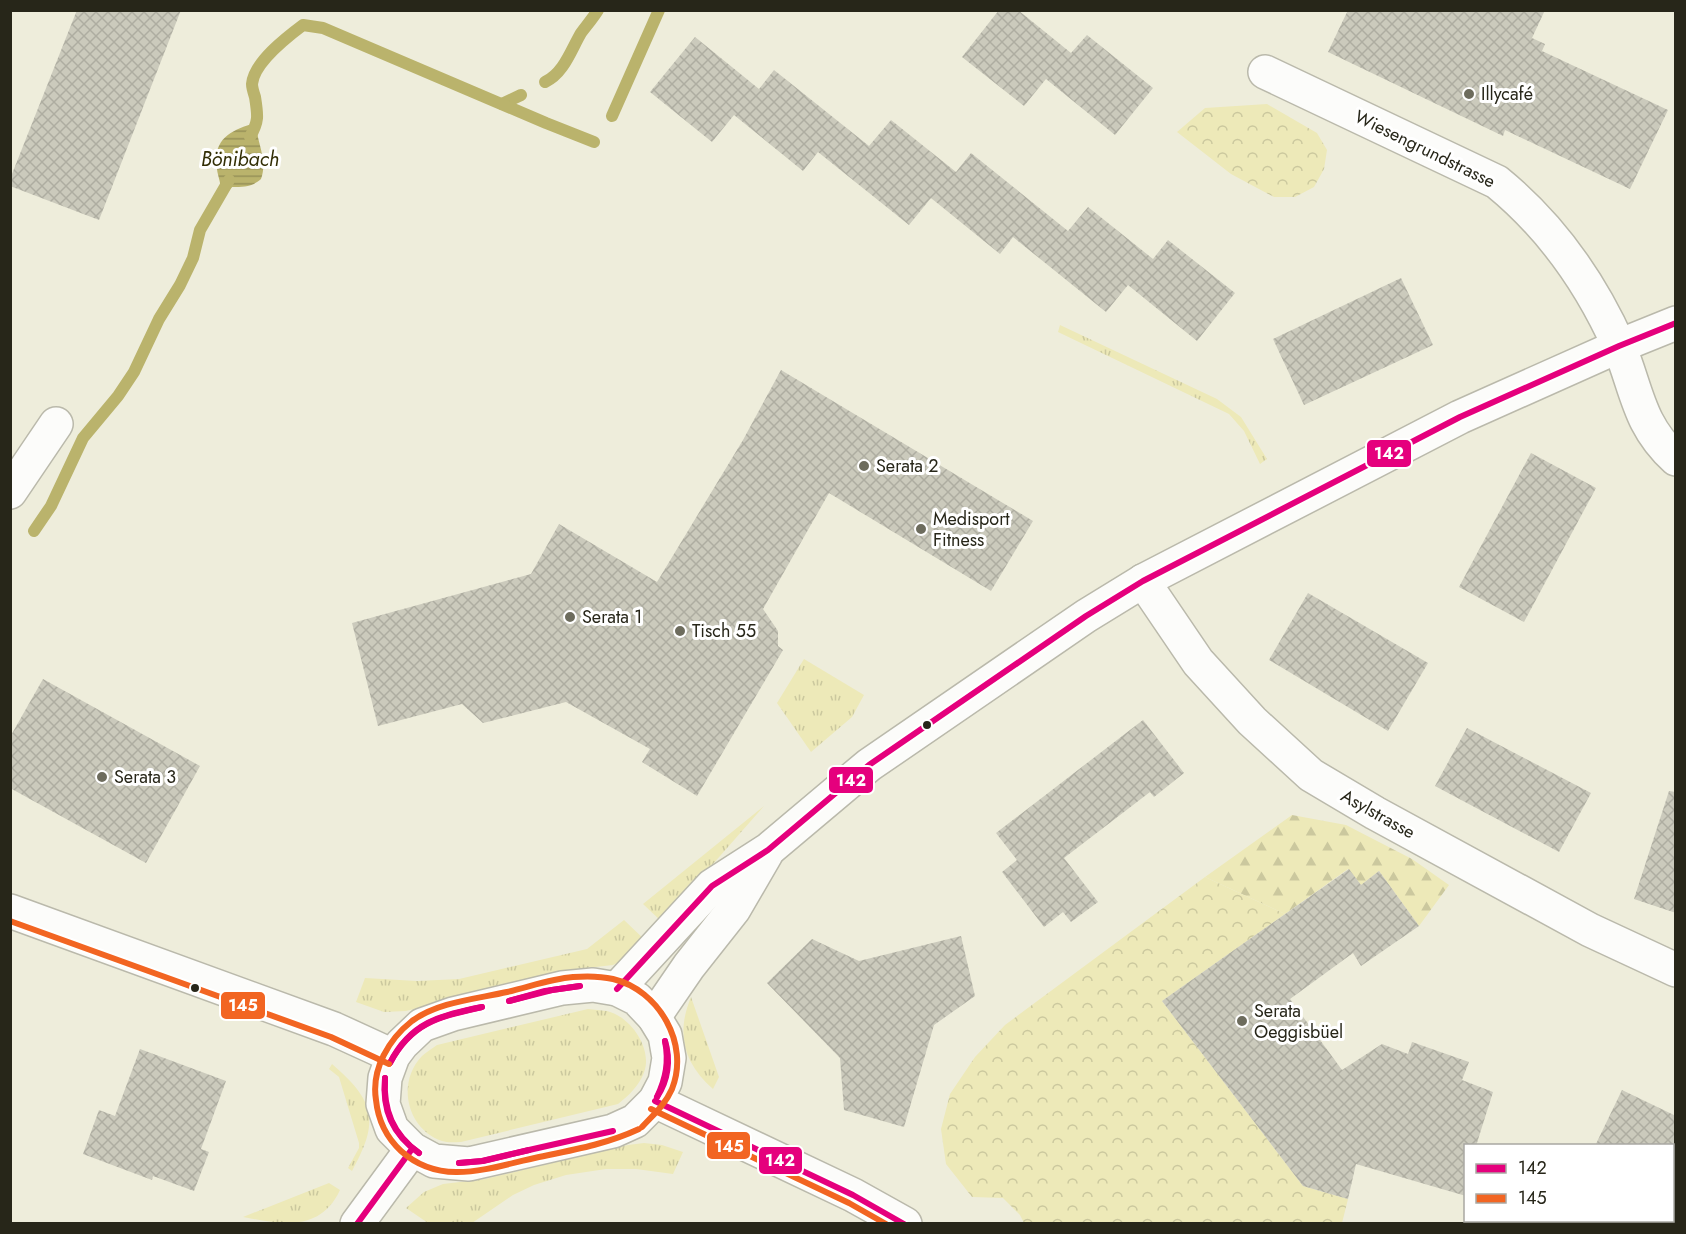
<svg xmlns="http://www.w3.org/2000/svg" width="1686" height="1234" viewBox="0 0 1686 1234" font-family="Jost,sans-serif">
<defs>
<pattern id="grass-tufts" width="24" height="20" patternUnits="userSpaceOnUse" patternTransform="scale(1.5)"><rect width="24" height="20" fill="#ede9b8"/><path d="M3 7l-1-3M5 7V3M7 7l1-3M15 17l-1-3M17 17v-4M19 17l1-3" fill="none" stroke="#cbc89e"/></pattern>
<pattern id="forest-firs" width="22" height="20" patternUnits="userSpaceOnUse" patternTransform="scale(1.5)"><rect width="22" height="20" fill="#ede9b8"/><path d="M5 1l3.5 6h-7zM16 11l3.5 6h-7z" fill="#cbc89e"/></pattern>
<pattern id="park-crowns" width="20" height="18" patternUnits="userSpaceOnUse" patternTransform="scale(1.5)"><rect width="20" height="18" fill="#ede9b8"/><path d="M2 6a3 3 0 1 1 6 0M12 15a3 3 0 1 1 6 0" fill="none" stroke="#cbc89e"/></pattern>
<pattern id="water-rules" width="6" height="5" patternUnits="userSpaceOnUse" patternTransform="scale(1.5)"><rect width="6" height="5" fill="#bab36c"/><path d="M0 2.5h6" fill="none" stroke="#979158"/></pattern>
<pattern id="building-cross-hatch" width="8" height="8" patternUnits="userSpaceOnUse" patternTransform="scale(1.5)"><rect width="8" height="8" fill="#cbcabc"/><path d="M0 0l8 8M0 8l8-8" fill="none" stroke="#aeada1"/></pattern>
</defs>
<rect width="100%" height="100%" fill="#eeeddb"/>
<g fill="url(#grass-tufts)">
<path d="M1060 325 1217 399 1241 417 1267 459 1260 464 1244 431 1229 414 1058 332Z"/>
<path d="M804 659 864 695 852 717 811 752 777 703Z"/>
<path d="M764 806 662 922 643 904Z"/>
<path d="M624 920 646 941 629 957 613 965 569 970 406 1011 384 1012 356 1002 365 978 417 981 459 979 587 949Z"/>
<path d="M691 997 719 1077 713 1089C683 1063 676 1033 691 997Z"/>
<path d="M588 1009C594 1010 601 1010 607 1011 628 1016 647 1041 646 1063 645 1080 630 1095 618 1104L461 1142C455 1142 448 1143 442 1141 407 1129 396 1083 422 1056 426 1052 432 1049 437 1045Z"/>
<path d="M332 1064C375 1101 380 1121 352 1171L348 1168 359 1148V1143L339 1077 329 1069Z"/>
<path d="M644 1143 662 1145 683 1152 673 1174 636 1169H606L566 1175 534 1185 513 1195 472 1223H428L406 1208 424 1192 443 1184 485 1179 628 1145Z"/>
<path d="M329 1183 340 1190C320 1233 280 1224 243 1217Z"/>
</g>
<path fill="url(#forest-firs)" d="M1292 815 1346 825 1412 859 1449 885 1419 926 1379 871 1361 885 1348 869 1285 914 1205 877Z"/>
<g fill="url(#park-crowns)">
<path d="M1267 104 1317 133 1327 150 1324 169 1314 187 1295 197H1274L1231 174 1177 132 1205 108Z"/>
<path d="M1205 877 1285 914 1162 1001 1303 1186 1348 1199 1342 1223H1024L1020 1215 1003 1198 972 1197 946 1164 941 1129 950 1094 975 1057 1005 1025Z"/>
</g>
<path fill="url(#water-rules)" d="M255 123 258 125C253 135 269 158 261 179 252 187 244 187 232 187L224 196 220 193C222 184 218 178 217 169 212 139 231 130 255 123Z"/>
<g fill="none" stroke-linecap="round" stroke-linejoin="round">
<g stroke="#bab36c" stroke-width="12">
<path d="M545 82C564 73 571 50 581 33 587 25 593 18 598 10"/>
<path d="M502 104 521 95"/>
<path d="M612 116 659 10"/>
<path d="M250 137C259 121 258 116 255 97 254 94 252 88 252 84 254 62 287 37 303 25L323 28 546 123 594 142"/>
<path d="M34 531 51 506 83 438 118 396 134 372 159 319 180 285 193 258 200 230 229 180"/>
</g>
</g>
<g fill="url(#building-cross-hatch)">
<path d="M77 10H181L99 220 10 186V179Z"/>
<path d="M999 10H1018L1071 53 1087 35 1153 88 1115 135 1046 79 1024 106 962 57Z"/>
<path d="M1348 10H1545L1532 38 1545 44 1542 51 1668 110 1630 189 1505 130 1503 136 1328 52Z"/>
<path d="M695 37 759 89 774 70 869 146 891 120 956 172 971 153 1068 231 1088 207 1153 259 1168 240 1235 293 1197 341 1128 285 1106 312 1013 237 1000 254 931 198 909 225 818 152 803 171 734 115 712 142 650 92Z"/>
<path d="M1401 278 1433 345 1304 405 1273 339Z"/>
<path d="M781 370 1033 521 991 591 829 493 763 609 778 631V646L783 650 697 796 642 762 650 749 566 702 483 723 462 704 378 726 352 623 531 574 559 524 657 582 743 440Z"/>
<path d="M1531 453 1596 488 1524 622 1459 587Z"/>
<path d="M1308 593 1428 663 1388 731 1269 660Z"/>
<path d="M43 679 200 766 146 863 10 788V737Z"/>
<path d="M1143 720 1184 773 1154 797 1150 792 1064 858 1098 902 1071 922 1063 912 1044 927 1002 872 1017 860 996 833Z"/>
<path d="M1467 728 1591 793 1559 852 1435 786Z"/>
<path d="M1669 791 1676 792V913L1634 899Z"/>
<path d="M1349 869 1361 885 1379 871 1419 926 1361 966 1353 953 1290 999 1342 1070 1382 1044 1408 1054 1412 1042 1469 1062 1462 1080 1493 1092 1476 1146H1466V1196L1356 1164 1348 1199 1303 1186 1162 1001Z"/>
<path d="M961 936 975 996 934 1025 904 1127 844 1110 840 1058 767 983 812 939 859 961Z"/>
<path d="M140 1049 226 1081 201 1149 209 1152 194 1191 153 1176 152 1180 83 1154 99 1110 115 1116Z"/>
<path d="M1622 1090 1676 1116V1146H1595Z"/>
</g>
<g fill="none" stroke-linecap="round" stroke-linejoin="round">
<g stroke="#bab9ab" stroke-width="36">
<g id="street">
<path d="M1265 72 1497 182C1552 227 1590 281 1619 346 1637 389 1638 425 1676 459"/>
<path d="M10 492 56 424"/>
<path d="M1143 581 1198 662 1252 721 1311 775 1375 813 1590 930 1676 970"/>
</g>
</g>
<g stroke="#bab9ab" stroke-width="36">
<g id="secondary">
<path d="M10 911 334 1029 393 1056"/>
<path d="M593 985 617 989 637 999 654 1017 665 1035 669 1058 665 1082 655 1101 635 1121 613 1131 469 1164 434 1161 412 1149 392 1129 383 1104 385 1078 393 1056 402 1044 422 1025 453 1014 562 988Z"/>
<path d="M617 989 712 886 768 850 869 765 1086 616 1143 581 1460 417 1619 346 1676 323"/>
<path d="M654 1017 689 966 734 909 766 854"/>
<path d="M655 1101 853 1195 905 1224"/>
<path d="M357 1224 412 1149"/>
</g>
</g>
<use href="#street" stroke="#fcfcfa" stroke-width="33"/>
<use href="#secondary" stroke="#fcfcfa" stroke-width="33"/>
<g stroke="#fff" stroke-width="10">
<g id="bus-1">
<path d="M617 989 712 886 768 850 869 765 1086 616 1143 581 1460 417 1619 346 1676 323"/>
<path d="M509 1001 545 991 580 986"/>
<path d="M509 1001 552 990 580 986"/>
<path d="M390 1063C410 1023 440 1015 482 1007"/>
<path d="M390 1063C412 1022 439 1017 482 1007"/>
<path d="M385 1078C383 1110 393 1134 419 1153"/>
<path d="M385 1078C382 1110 392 1134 419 1153"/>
<path d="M657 1097C666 1078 669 1062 665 1041"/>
<path d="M657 1097C668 1081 671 1060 665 1041"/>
<path d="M655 1101 853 1195 904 1224"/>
<path d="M529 1150 613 1131"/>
<path d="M459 1163 483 1161 529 1150"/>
<path d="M459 1163 482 1161 529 1150"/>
<path d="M357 1224 412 1149"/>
</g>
</g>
<g stroke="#fff" stroke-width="10">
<g id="bus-2">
<path d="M10 921 331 1037 389 1064"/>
<path d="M651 1109 849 1203 886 1224"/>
<path d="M639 1129C607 1144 573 1150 539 1157 491 1167 442 1188 401 1151 386 1137 378 1120 376 1100 371 1069 389 1039 412 1021 438 1002 476 999 507 992 529 987 550 979 573 977 586 976 600 976 613 979 659 990 690 1044 672 1089 665 1105 653 1115 642 1127"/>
</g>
</g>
<use href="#bus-1" stroke="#e5007d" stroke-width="6"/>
<use href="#bus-2" stroke="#f26522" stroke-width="6"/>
</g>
<g fill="#6d6c5d" stroke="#fff" stroke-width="2">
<circle cx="1469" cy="94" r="6"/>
<circle cx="864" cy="466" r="6"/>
<circle cx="921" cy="529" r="6"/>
<circle cx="570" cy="617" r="6"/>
<circle cx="680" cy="631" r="6"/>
<circle cx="102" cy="777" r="6"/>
<circle cx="1242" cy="1021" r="6"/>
</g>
<g fill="#272619" stroke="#fff" stroke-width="2">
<circle cx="927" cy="725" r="5"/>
<circle cx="195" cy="988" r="5"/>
</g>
<g text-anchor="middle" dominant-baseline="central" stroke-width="6" stroke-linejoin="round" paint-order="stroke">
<g font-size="18" fill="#272619" stroke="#fff" text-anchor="start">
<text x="1481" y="94">Illycafé</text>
<text x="876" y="466">Serata 2</text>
<text x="933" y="519">Medisport<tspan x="933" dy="21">Fitness</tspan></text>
<text x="582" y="617">Serata 1</text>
<text x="692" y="631">Tisch 55</text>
<text x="114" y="777">Serata 3</text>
<text x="1254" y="1011">Serata<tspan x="1254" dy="21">Oeggisbüel</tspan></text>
</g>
<g font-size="18" fill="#272619" stroke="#fff">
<text transform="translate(1425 149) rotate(26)">Wiesengrundstrasse</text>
<text transform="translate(1378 814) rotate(29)">Asylstrasse</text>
</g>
<g font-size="20" font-style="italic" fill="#322e05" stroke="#fff">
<text x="240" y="159">Bönibach</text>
</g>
</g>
<g stroke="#fff" stroke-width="2">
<rect x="1366" y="439" width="46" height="29" rx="6" fill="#e5007d"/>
<rect x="828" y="766" width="46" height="28" rx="6" fill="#e5007d"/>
<rect x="220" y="991" width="46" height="29" rx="6" fill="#f26522"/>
<rect x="706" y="1131" width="45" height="29" rx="6" fill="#f26522"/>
<rect x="758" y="1146" width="45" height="29" rx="6" fill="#e5007d"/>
</g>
<g font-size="16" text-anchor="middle" font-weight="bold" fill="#fff">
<text x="1389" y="459">142</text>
<text x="851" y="786">142</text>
<text x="243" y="1011">145</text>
<text x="729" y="1152">145</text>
<text x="780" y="1166">142</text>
</g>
<rect width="1686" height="1234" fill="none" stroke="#272619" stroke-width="24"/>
<rect x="1464" y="1144" width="210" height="78" fill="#ffffff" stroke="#a9a8a3" stroke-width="1.5"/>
<rect x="1476" y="1164" width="30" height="9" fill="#e5007d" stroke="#a9a8a3" stroke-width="1.5"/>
<text x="1518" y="1174" font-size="18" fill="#272619">142</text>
<rect x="1476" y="1194" width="30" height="9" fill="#f26522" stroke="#a9a8a3" stroke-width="1.5"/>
<text x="1518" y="1204" font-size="18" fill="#272619">145</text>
</svg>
